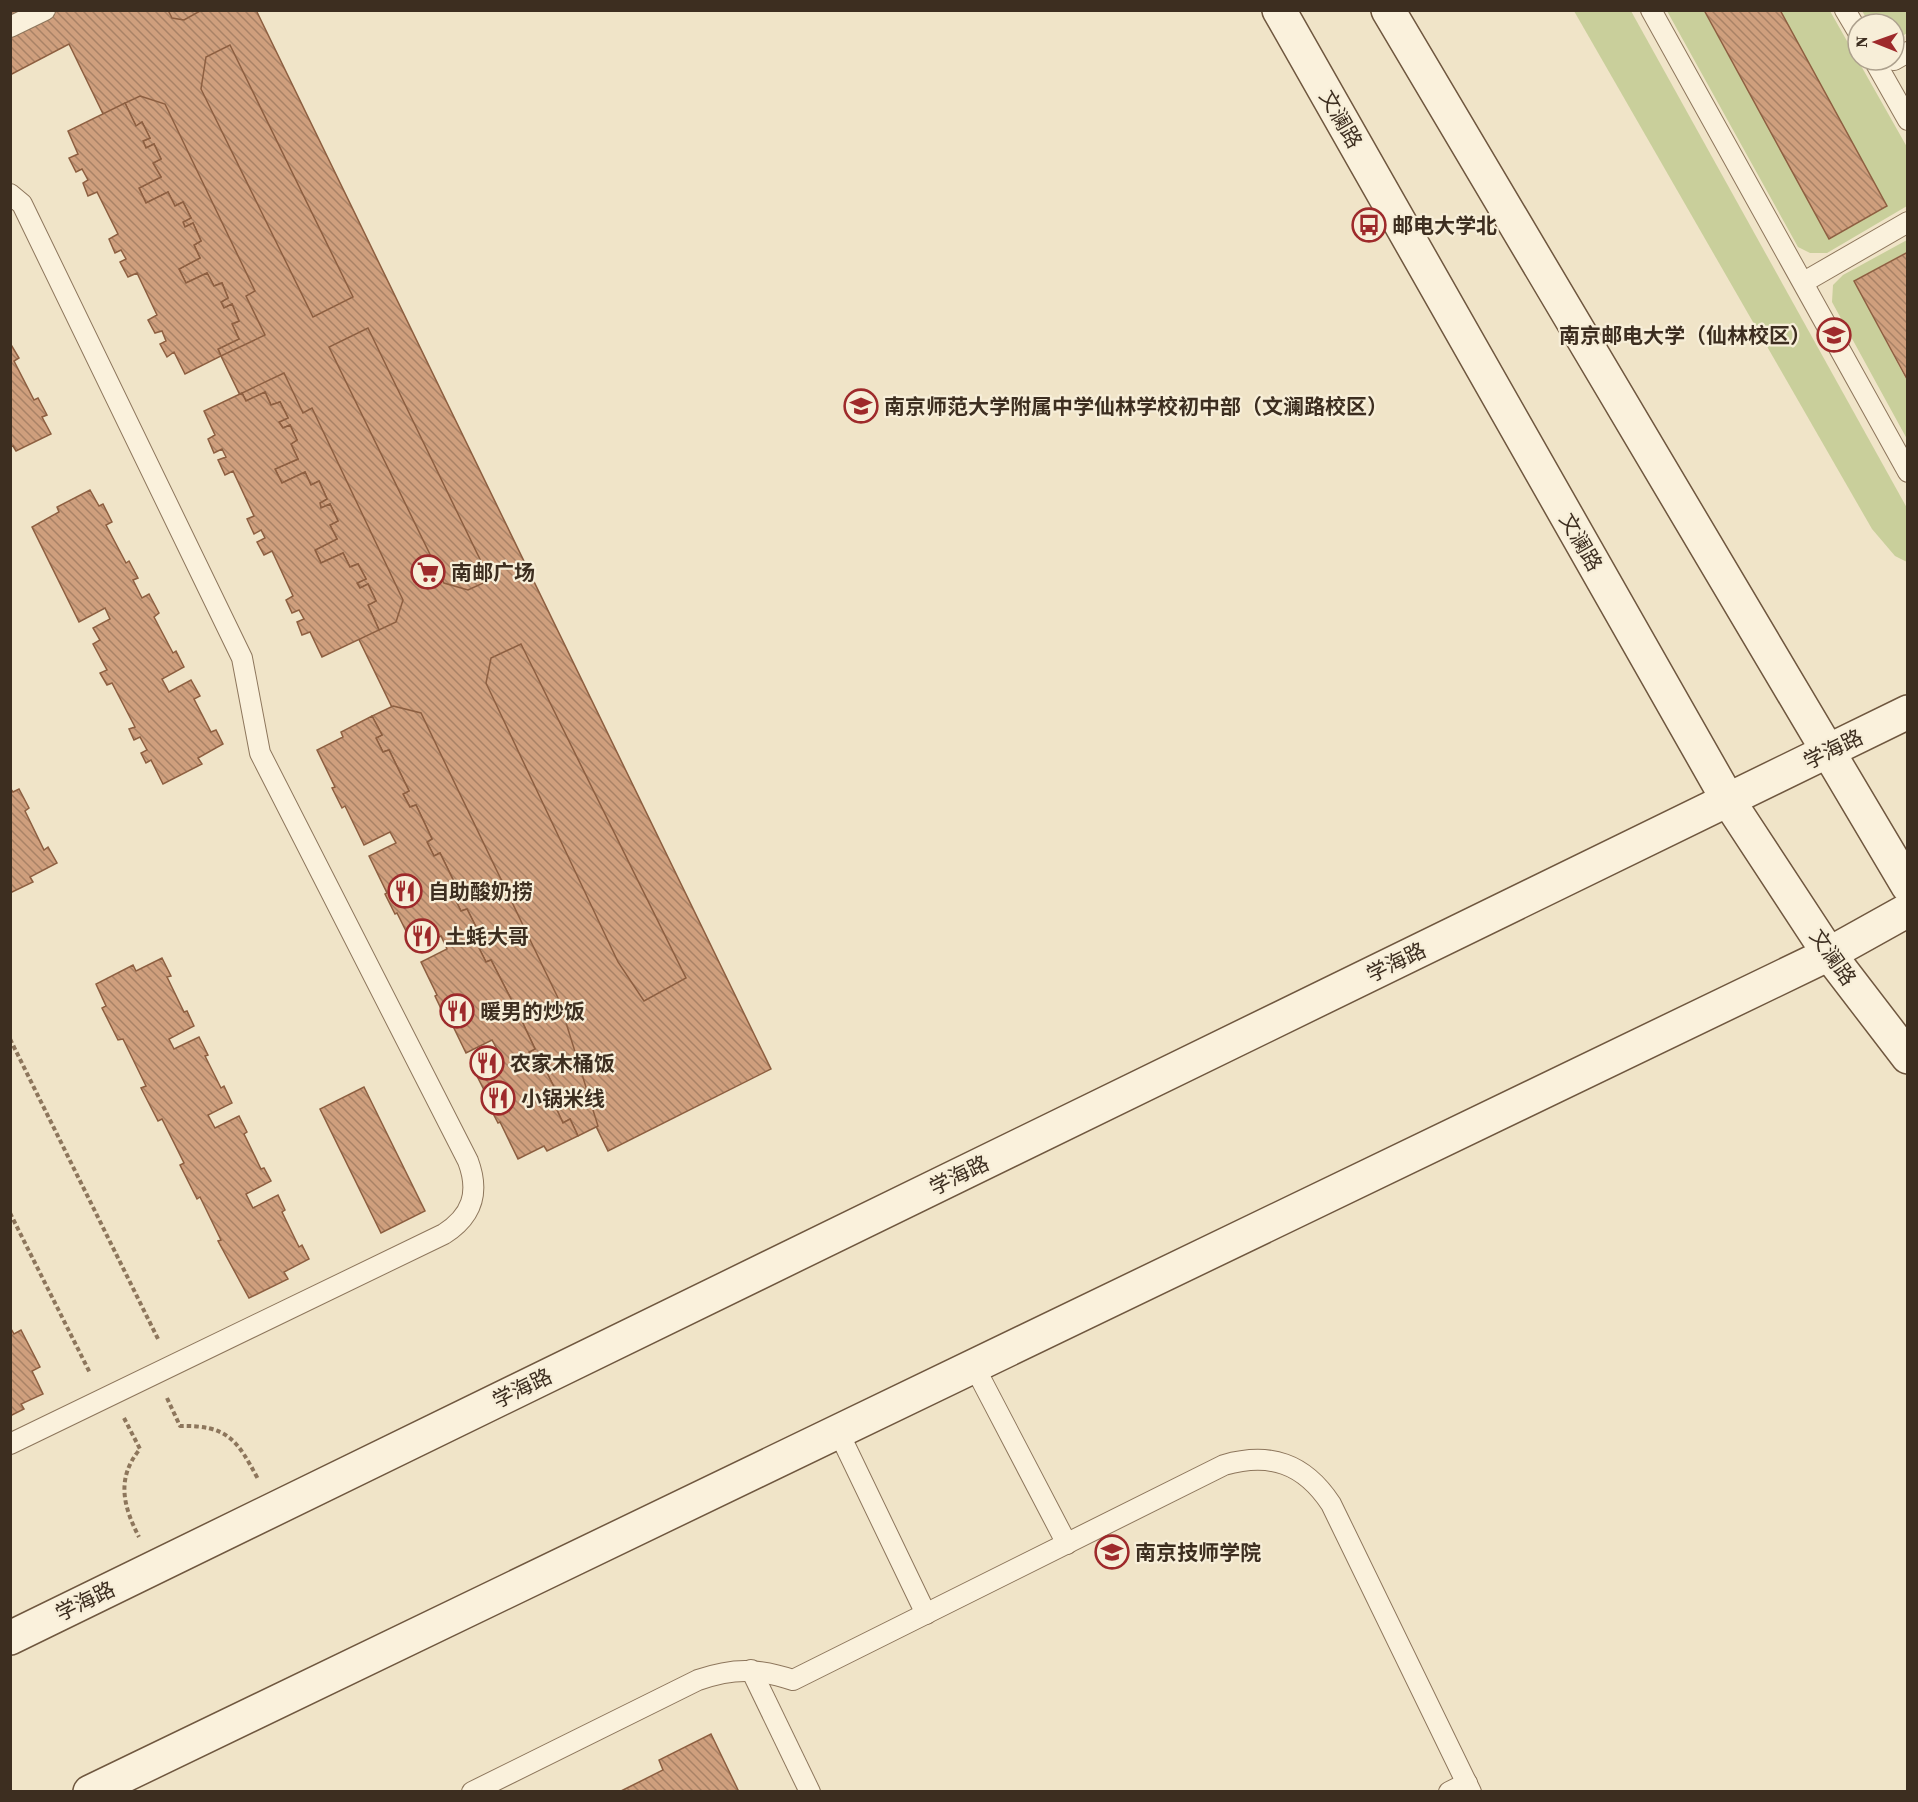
<svg xmlns="http://www.w3.org/2000/svg" width="1918" height="1802" viewBox="0 0 1918 1802" font-family="'Source Serif 4','Noto Sans SC',serif">
<defs>
<pattern id="building-back-hatch" width="6" height="6" patternUnits="userSpaceOnUse" patternTransform="scale(1.5)"><rect width="6" height="6" fill="#cf9f7d"/><path d="M-1 5l2 2M0 0l6 6M5-1l2 2" fill="none" stroke="#a98266"/></pattern>
</defs>
<rect width="100%" height="100%" fill="#f0e4c8"/>
<g fill="#c9cf9b">
<path d="M1574 11H1631L1907 508V562L1895 556 1872 529Z"/>
<path d="M1667 11H1704L1829 238 1887 206 1780 11H1830L1907 147V206L1827 253H1810L1798 247Z"/>
<path d="M1862 11H1907V33L1901 37H1894V24H1870Z"/>
<path d="M1907 240V252L1854 281 1907 381V439L1832 302 1833 285 1843 275Z"/>
</g>
<g fill="url(#building-back-hatch)" stroke="#8d5f41" stroke-width="1.5">
<path d="M10 10H256L771 1069 608 1151 69 44 10 75Z"/>
<path d="M168 10H202L184 20 172 18Z"/>
<path d="M1704 10H1780L1887 206 1829 239Z"/>
<path d="M230 45 353 297 313 317 201 89 206 57Z"/>
<path d="M140 96 165 104 255 291 246 296 265 335 221 356 218 349 239 339 232 324 239 321 232 304 224 308 221 302 228 298 222 283 214 286 207 273 186 283 179 269 200 258 194 245 201 241 193 223 185 227 183 222 191 218 183 202 175 206 168 192 146 203 139 188 161 177 153 163 161 159 154 144 146 148 143 141 150 138 142 122 136 126 125 103Z"/>
<path d="M125 103 136 126 142 122 150 138 143 141 146 148 154 144 161 159 153 163 161 177 139 188 146 203 168 192 175 206 183 202 191 218 183 222 185 227 193 223 201 241 194 245 200 258 179 269 186 283 207 273 214 286 222 283 228 298 221 302 224 308 232 304 239 321 232 324 239 339 218 349 221 356 185 374 174 352 167 357 160 344 166 341 162 331 155 333 148 320 157 315 137 273 128 277 120 262 126 259 121 250 115 253 109 239 118 234 97 192 88 196 83 183 88 180 82 169 76 172 69 158 78 154 68 131Z"/>
<path d="M1908 252V381L1854 281Z"/>
<path d="M368 328 490 580 468 590 444 583 329 347Z"/>
<path d="M10 343 19 358 14 361 34 400 38 398 47 415 42 417 51 434 16 451 13 446 10 447Z"/>
<path d="M284 373 303 413 312 408 403 600 396 622 379 630 368 605 376 601 368 584 360 588 357 583 366 579 358 564 350 567 343 553 321 563 315 550 337 539 330 525 338 521 330 504 321 508 320 503 327 499 319 481 311 485 305 472 282 483 275 469 298 459 291 444 297 440 290 425 283 428 279 422 288 418 280 402 271 405 265 392 246 401 242 393Z"/>
<path d="M265 392 271 405 280 402 288 418 279 422 283 428 290 425 297 440 291 444 298 459 275 469 282 483 305 472 311 485 319 481 327 499 320 503 321 508 330 504 338 521 330 525 337 539 315 550 321 563 343 553 350 567 358 564 366 579 357 583 360 588 368 584 376 601 368 605 379 630 322 657 310 632 302 635 297 622 304 619 299 610 292 613 286 600 293 596 272 551 264 555 257 542 265 538 261 530 254 534 247 519 254 516 233 471 225 475 218 460 226 457 222 449 214 453 208 439 215 435 204 411 242 393 246 401Z"/>
<path d="M90 490 99 506 103 504 112 522 106 525 126 563 129 561 138 578 133 580 142 598 149 594 159 613 154 617 173 653 176 651 184 667 162 679 169 692 191 680 200 696 194 699 211 732 216 730 223 744 198 758 202 764 163 784 151 760 146 763 141 753 147 750 140 737 134 740 129 729 135 727 112 683 107 685 100 673 107 670 93 644 100 640 93 628 110 619 105 608 79 622 32 527 59 512 57 507Z"/>
<path d="M521 644 686 978 644 1001 618 962 486 683 491 658Z"/>
<path d="M393 706 421 713 559 1000 598 1126 578 1136 570 1119 563 1123 556 1108 563 1105 542 1063 536 1066 529 1052 535 1049 519 1015 513 1017 507 1004 512 1001 491 960 486 962 479 948 485 945 467 909 461 911 454 897 460 894 440 853 434 856 427 842 432 839 416 805 410 807 403 794 409 791 389 750 383 752 376 738 382 735 372 716Z"/>
<path d="M372 716 382 735 376 738 383 752 389 750 409 791 403 794 410 807 416 805 432 839 427 842 434 856 440 853 460 894 454 897 461 911 467 909 485 945 479 948 486 962 491 960 512 1001 507 1004 513 1017 519 1015 535 1049 529 1052 536 1066 542 1063 563 1105 556 1108 563 1123 570 1119 578 1136 547 1151 544 1146 518 1159 500 1122 498 1123 488 1104 490 1102 472 1066 499 1053 492 1040 466 1053 449 1018 446 1019 435 996 437 995 421 962 447 949 441 936 415 949 397 913 395 914 385 894 387 893 369 856 396 843 390 832 364 845 345 806 342 808 332 788 335 787 317 750 343 737 341 732Z"/>
<path d="M10 788 13 792 19 789 29 808 25 811 44 850 48 847 57 863 30 877 33 882 10 893Z"/>
<path d="M162 958 171 976 167 977 184 1012 187 1011 194 1026 169 1039 174 1049 199 1037 208 1055 205 1056 221 1088 224 1086 232 1103 208 1115 215 1128 239 1116 247 1132 244 1134 261 1169 264 1168 271 1181 246 1194 253 1208 278 1195 285 1210 282 1212 299 1247 302 1245 309 1259 284 1272 288 1279 249 1298 218 1241 221 1240 200 1197 197 1199 180 1165 184 1163 162 1119 158 1121 141 1088 146 1086 123 1039 118 1040 102 1008 106 1006 96 984 133 965 136 971Z"/>
<path d="M364 1087 425 1211 381 1233 320 1109Z"/>
<path d="M10 1327 14 1334 21 1330 40 1367 32 1371 43 1394 21 1404 24 1409 10 1416Z"/>
<path d="M711 1734 739 1792H619L663 1770 659 1760Z"/>
</g>
<g fill="none" stroke-linecap="round" stroke-linejoin="round">
<g stroke="#8d765c" stroke-width="22">
<g id="lane">
<path d="M1651 10 1908 472"/>
<path d="M1845 10 1858 32"/>
<path d="M10 27 45 10"/>
<path d="M1874 60 1908 120"/>
<path d="M1894 60 1908 52"/>
<path d="M10 194 22 204 242 658 260 753 468 1161C480 1193 472 1216 444 1234L10 1444"/>
<path d="M1804 282 1908 222"/>
<path d="M974 1366 1067 1544"/>
<path d="M838 1431 926 1614"/>
<path d="M751 1670 810 1792"/>
<path d="M472 1792 698 1680C733 1668 757 1668 793 1680L1224 1465C1270 1452 1304 1463 1331 1504L1471 1792"/>
<path d="M1449 1792 1467 1783"/>
</g>
</g>
<g stroke="#6f573f" stroke-width="36">
<g id="secondary">
<path d="M1279 10 1728 800 1829 954 1908 1057"/>
<path d="M1388 10 1908 886"/>
<path d="M10 1638 1908 712"/>
<path d="M90 1792 1829 954 1908 910"/>
</g>
</g>
<g stroke="#8d765c" stroke-width="4" stroke-dasharray="4.5 3" stroke-linecap="butt">
<path d="M10 1039 159 1341"/>
<path d="M10 1213 90 1373"/>
<path d="M167 1398 180 1426C228 1425 237 1440 258 1479"/>
<path d="M124 1418 140 1449C116 1478 123 1506 139 1537"/>
</g>
<use href="#lane" stroke="#faf1dc" stroke-width="20"/>
<use href="#secondary" stroke="#faf1dc" stroke-width="33"/>
</g>
<defs>
<g id="bus-ring" transform="scale(1.725)"><circle r="9.5" fill="#f7eed8" stroke="#9e2a2b" stroke-width="1.5"/><path d="M-5-6H5V4H4V6H2V4H-2V6H-4V4H-5ZM-3.5-4V0h7V-4ZM-3.5 1.2v1.5H-2V1.2ZM2 1.2v1.5H3.5V1.2Z" fill="#9e2a2b"/></g>
<g id="university-ring" transform="scale(1.725)"><circle r="9.5" fill="#f7eed8" stroke="#9e2a2b" stroke-width="1.5"/><path d="M0-5L7-2L0 1L-7-2ZM-4 1L0 2.5L4 1V4Q0 6-4 4Z" fill="#9e2a2b"/></g>
<g id="school-ring" transform="scale(1.725)"><circle r="9.5" fill="#f7eed8" stroke="#9e2a2b" stroke-width="1.5"/><path d="M0-5L7-2L0 1L-7-2ZM-4 1L0 2.5L4 1V4Q0 6-4 4Z" fill="#9e2a2b"/></g>
<g id="supermarket-ring" transform="scale(1.725)"><circle r="9.5" fill="#f7eed8" stroke="#9e2a2b" stroke-width="1.5"/><path d="M-6-5.5h2.5l.6 2H6L4.5 2H-2.5L-4.4-4H-6ZM-1.5 3.2a1.3 1.3 0 1 0 .1 0ZM3 3.2a1.3 1.3 0 1 0 .1 0Z" fill="#9e2a2b"/></g>
<g id="restaurant-ring" transform="scale(1.725)"><circle r="9.5" fill="#f7eed8" stroke="#9e2a2b" stroke-width="1.5"/><path d="M-5-6h1v4h1v-4h1v4h1v-4h1v5L-1.5 .5V6h-2V.5L-5-1ZM5-6V6H3V1.5H1.5Q1.5-4 5-6Z" fill="#9e2a2b"/></g>
</defs>
<g fill-rule="evenodd">
<use href="#bus-ring" x="1369" y="225"/>
<use href="#university-ring" x="1834" y="335"/>
<use href="#school-ring" x="861" y="406"/>
<use href="#supermarket-ring" x="428" y="572"/>
<use href="#restaurant-ring" x="405" y="891"/>
<use href="#restaurant-ring" x="422" y="936"/>
<use href="#restaurant-ring" x="457" y="1011"/>
<use href="#restaurant-ring" x="487" y="1063"/>
<use href="#restaurant-ring" x="498" y="1098"/>
<use href="#university-ring" x="1112" y="1552"/>
</g>
<g text-anchor="middle" dominant-baseline="central" stroke-width="4.5" stroke-linejoin="round" paint-order="stroke">
<g font-size="21" fill="#3d2e20" stroke="#f7eed8">
<text transform="translate(1341 119) rotate(60)">文澜路</text>
<text transform="translate(1581 542) rotate(60)">文澜路</text>
<text transform="translate(1833 749) rotate(-26)">学海路</text>
<text transform="translate(1833 957) rotate(55)">文澜路</text>
<text transform="translate(1396 962) rotate(-26)">学海路</text>
<text transform="translate(959 1175) rotate(-26)">学海路</text>
<text transform="translate(522 1388) rotate(-26)">学海路</text>
<text transform="translate(85 1601) rotate(-26)">学海路</text>
</g>
<g font-size="21" font-weight="bold" fill="#3d2e20" stroke="#f7eed8" text-anchor="start">
<text x="1392" y="225">邮电大学北</text>
<text x="1811" y="335" text-anchor="end">南京邮电大学（仙林校区）</text>
<text x="884" y="406">南京师范大学附属中学仙林学校初中部（文澜路校区）</text>
<text x="451" y="572">南邮广场</text>
<text x="428" y="891">自助酸奶捞</text>
<text x="445" y="936">土蚝大哥</text>
<text x="480" y="1011">暖男的炒饭</text>
<text x="510" y="1063">农家木桶饭</text>
<text x="521" y="1098">小锅米线</text>
<text x="1135" y="1552">南京技师学院</text>
</g>
</g>
<rect width="1918" height="1802" fill="none" stroke="#3d2e20" stroke-width="24"/>
<g transform="translate(1876 42) rotate(271)"><circle r="28" fill="#f7eed8" stroke="#ada18e" stroke-width="1.5"/>
<path d="M0-4.5L10 22L0 15L-10 22Z" fill="#9e2a2b"/>
<text y="-9" font-size="16" font-weight="bold" text-anchor="middle" fill="#3d2e20">N</text>
</g>
</svg>
